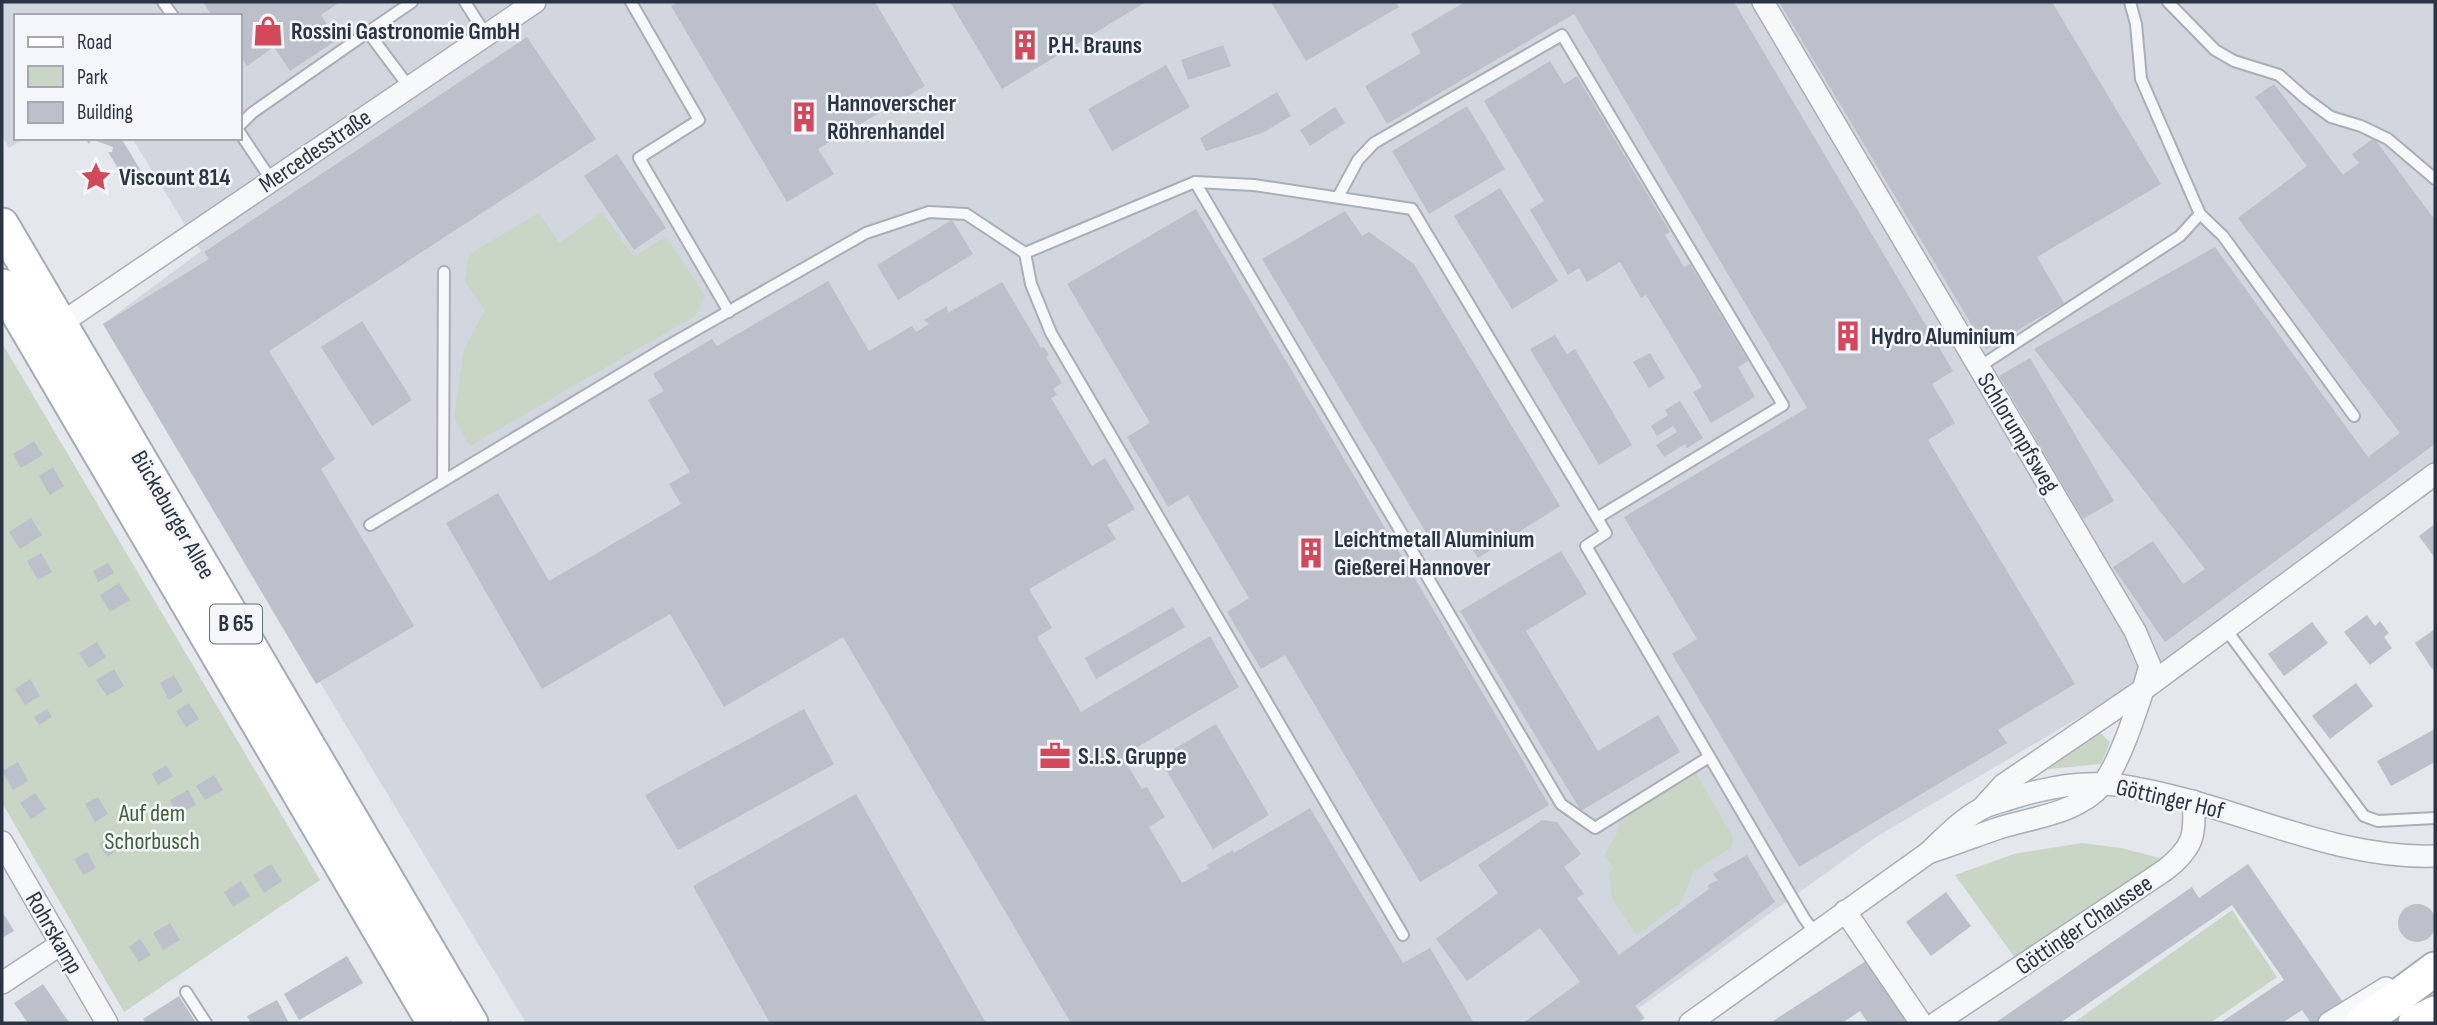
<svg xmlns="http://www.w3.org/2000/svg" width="2437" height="1025" viewBox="0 0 2437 1025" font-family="'Sofia Sans Condensed',sans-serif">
<rect width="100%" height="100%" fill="#e4e7ec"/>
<path fill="#d2d6de" d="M2 2H2435V474L2129 688 1876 837 1639 1008 1645 1018 1638 1023H526L103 324 201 251 132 138H240V16H16V138H25L9 148 2 136Z"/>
<g fill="#c9d6c5">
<path d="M602 212 634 257 666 236 705 296 696 315 470 446 454 418 464 349 485 310 465 282 469 254 539 213 559 243Z"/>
<path d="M2 343 320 880 124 1012 2 803Z"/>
<path d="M2095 728 2110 742 2101 764 2049 769V760Z"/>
<path d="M1695 772 1733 837 1732 847 1693 872 1682 901 1637 935 1612 899 1609 873 1614 868 1604 855 1617 833 1619 820Z"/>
<path d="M2082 843 2121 848 2164 859 2015 958 1955 875 2014 854Z"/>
<path d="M2232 910 2277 977 2210 1023H2073Z"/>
</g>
<g fill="#bbc0ca">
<path d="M203 2H340L321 15 337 40 290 71 274 47 247 66 240 55V16H212Z"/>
<path d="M678 2H875L925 86 818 149 834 174 787 202 671 6Z"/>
<path d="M950 2H1146L1002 89Z"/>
<path d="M1271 2H1396L1399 7 1306 61Z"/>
<path d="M1465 2H1734L1953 371 1932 384 1955 423 1928 440 2075 684 1998 730 2007 743 1799 867 1672 654 1697 639 1624 517 1807 408 1574 14 1387 124 1365 86 1421 53 1411 34Z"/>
<path d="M1779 2H2052L2161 184 2037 257 2064 303 1986 349Z"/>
<path d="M527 37 596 139 269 351 335 459 321 469 414 626 316 684 103 324 209 259 204 252Z"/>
<path d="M1223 45 1231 66 1188 80 1181 60Z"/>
<path d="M1550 61 1564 84 1577 76 1670 232 1665 235 1684 267 1690 264 1748 361 1738 367 1755 397 1711 423 1693 392 1702 387 1646 295 1641 298 1620 262 1587 282 1579 268 1568 275 1530 210 1544 201 1484 101Z"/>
<path d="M1166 65 1190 107 1112 151 1088 109Z"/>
<path d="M2274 84 2343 175 2359 163 2352 154 2374 138 2435 220V444L2165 642 2113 567 2153 541 2183 584 2205 569 2034 349 2215 247 2368 457 2400 433 2238 218 2307 166 2255 97Z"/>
<path d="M1277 92 1291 116 1262 133 1206 151 1200 138Z"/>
<path d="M1467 106 1505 169 1429 214 1392 151Z"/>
<path d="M1335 107 1345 123 1310 146 1300 130Z"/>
<path d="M85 138H121L141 171 126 181 108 152H112L113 147 91 139 89 144Z"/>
<path d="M617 154 666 228 634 250 584 176Z"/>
<path d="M1500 188 1558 281 1512 309 1454 216Z"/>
<path d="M1196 209 1549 805 1420 882 1285 655 1261 669 1227 612 1249 598 1188 495 1168 507 1127 437 1150 423 1067 284Z"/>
<path d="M1345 211 1362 236 1369 232 1414 264 1560 506 1478 558 1463 534 1437 551 1262 259Z"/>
<path d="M952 220 973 254 898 300 877 265Z"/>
<path d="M828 281 869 351 912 326 916 332 929 324 924 320 947 306 948 313 1002 282 1041 348 1044 347 1049 355 1046 357 1062 383 1053 389 1057 395 1051 398 1092 466 1105 458 1135 509 1107 525 1116 539 1029 589 1052 628 1037 637 1081 712 1210 636 1239 687 1122 756 1142 789 1147 787 1165 817 1149 827 1182 883 1209 868 1207 865 1233 850 1234 853 1310 808 1403 963 1430 948 1474 1023H1071L843 637 724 707 670 614 542 689 446 523 498 493 549 581 681 504 669 484 690 472 648 400 664 391 653 374 712 339 717 346Z"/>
<path d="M362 321 412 400 372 426 321 347Z"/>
<path d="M1555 335 1567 354 1575 349 1632 445 1599 465 1530 349Z"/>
<path d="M1650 353 1665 378 1649 388 1633 362Z"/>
<path d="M2030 358 2114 501 2083 519 1999 376Z"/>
<path d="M1680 401 1703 438 1687 448 1685 444 1664 457 1656 445 1677 432 1673 426 1657 436 1651 426 1668 415 1665 410Z"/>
<path d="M34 441 43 455 21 468 13 454Z"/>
<path d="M53 467 64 486 50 495 39 476Z"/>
<path d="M31 518 42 535 20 549 9 532Z"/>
<path d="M2435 524V558L2419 536Z"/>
<path d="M1561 551 1587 594 1526 631 1598 751 1658 715 1680 752 1581 811 1460 611Z"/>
<path d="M41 553 52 572 38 580 27 561Z"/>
<path d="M108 563 114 573 98 582 93 571Z"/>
<path d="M119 583 130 600 110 612 100 595Z"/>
<path d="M1173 607 1185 627 1096 679 1085 658Z"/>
<path d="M2367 615 2375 626 2380 621 2389 633 2384 637 2392 648 2370 665 2344 632Z"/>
<path d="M2312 622 2328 643 2284 676 2268 654Z"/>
<path d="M2435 629V667L2432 669 2415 643Z"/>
<path d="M97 642 106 657 89 668 79 653Z"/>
<path d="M114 669 124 686 107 696 96 680Z"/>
<path d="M174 675 183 691 169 700 160 683Z"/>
<path d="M30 679 40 696 25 705 15 689Z"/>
<path d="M2356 683 2373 706 2330 739 2312 716Z"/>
<path d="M189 703 199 719 186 727 176 711Z"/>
<path d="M47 709 52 717 39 725 34 717Z"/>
<path d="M804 709 834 764 678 850 645 795Z"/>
<path d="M1216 724 1269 815 1213 849 1159 758Z"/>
<path d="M2435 729V762L2391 786 2377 761Z"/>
<path d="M18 762 28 781 13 790 2 771Z"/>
<path d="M166 765 173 776 158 785 152 774Z"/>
<path d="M214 775 223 790 205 800 196 786Z"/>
<path d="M188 790 196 805 178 815 170 800Z"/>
<path d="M35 793 46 809 31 819 20 803Z"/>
<path d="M856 794 986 1023H770L693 886Z"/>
<path d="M98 797 108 814 95 822 85 804Z"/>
<path d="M1542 820 1557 822 1581 854 1564 867 1584 894 1577 898 1619 955 1709 889 1708 885 1718 880 1713 874 1747 855 1775 902 1635 1006 1644 1018 1637 1023H1523L1580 982 1540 928 1467 981 1436 939 1498 893 1478 865Z"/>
<path d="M110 837 118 850 107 857 99 844Z"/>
<path d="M87 852 96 868 83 875 74 859Z"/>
<path d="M271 864 282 881 264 893 253 875Z"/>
<path d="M2248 864 2345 1005 2318 1023H2311L2302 1010 2282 1023H2220L2284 980 2232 905 2060 1023H1995L2192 887 2199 898Z"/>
<path d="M241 881 250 896 233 907 224 892Z"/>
<path d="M1946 892 1971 926 1931 956 1906 922Z"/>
<circle cx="2417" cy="923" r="19"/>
<path d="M2 911 14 931 2 938Z"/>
<path d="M170 923 180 940 163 950 153 933Z"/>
<path d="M140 939 151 955 139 962 129 947Z"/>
<path d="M347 956 363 983 299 1020 284 994Z"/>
<path d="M1866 961 1909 1023H1868L1860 1011 1842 1023H1770Z"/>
<path d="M43 984 66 1018 70 1023H28L14 1003Z"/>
<path d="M179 996 196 1023H146L143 1019Z"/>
<path d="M277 1000 289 1023H251L247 1016Z"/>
</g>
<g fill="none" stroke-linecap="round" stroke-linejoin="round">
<g stroke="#a9aeb7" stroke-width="14">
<g id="service">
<path d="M163 2 173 16"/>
<path d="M465 2 486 35"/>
<path d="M631 2 699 120 639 158 729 312"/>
<path d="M2168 2 2215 50 2234 61 2279 75 2305 98 2331 117 2361 126 2388 139 2435 179"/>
<path d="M368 32 412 2"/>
<path d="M240 125 252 113 368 32 409 87"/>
<path d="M240 133 272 181"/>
<path d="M1195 182 1561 804 1595 828 1709 757"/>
<path d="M1338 197 1358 160 1374 143 1562 35 1783 405 1597 518"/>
<path d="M2200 214 2223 236 2354 416"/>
<path d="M1025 253 1031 284 1051 333 1403 935"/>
<path d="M1979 367 2180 236 2200 214 2141 79 2136 24 2130 2"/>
<path d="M443 481 444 272"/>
<path d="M370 525 666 347 866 233 929 212 966 214 1025 253 1195 182 1254 185 1412 209 1606 533 1586 546 1804 918 1814 932"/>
<path d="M2225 628 2364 816 2378 821 2435 818"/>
<path d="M186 992 206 1023"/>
</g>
</g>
<g stroke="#a9aeb7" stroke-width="24">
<g id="minor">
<path d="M1763 2 2135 631 2150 666C2142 695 2121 762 2102 785 2076 814 2034 817 1999 828 1976 836 1952 845 1928 853"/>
<path d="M60 324 535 2"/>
<path d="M1984 806 2003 785 2144 689 2435 474"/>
<path d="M2 842 107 1023"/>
<path d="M1845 911 1921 1023"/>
<path d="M2 983 61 944"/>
<path d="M1690 1023 1928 853C1945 837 1961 820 1981 809 1991 803 2005 801 2016 797 2045 788 2075 782 2105 784 2126 785 2147 790 2168 795 2256 816 2342 859 2435 856"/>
<path d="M1936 1023 2165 870C2193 848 2196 836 2193 801"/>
<path d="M2329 1023 2386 988"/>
</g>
</g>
<g stroke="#a3abb8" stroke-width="37">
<g id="primary">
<path d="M2 225 471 1023"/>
<path d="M2 286 434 1023"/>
<path d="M2362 1023 2435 969"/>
<path d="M2415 1023 2435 1013"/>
</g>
</g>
<use href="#service" stroke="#f7f8fa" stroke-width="10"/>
<use href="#minor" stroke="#f7f8fa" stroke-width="21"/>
<use href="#primary" stroke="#fff" stroke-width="33"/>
</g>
<defs>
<g id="shop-bare" transform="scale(2.415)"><path d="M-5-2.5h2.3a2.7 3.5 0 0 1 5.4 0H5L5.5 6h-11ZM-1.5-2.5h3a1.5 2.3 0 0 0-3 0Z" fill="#d1495b" stroke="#f4f6f9" stroke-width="2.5" paint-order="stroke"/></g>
<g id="building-bare" transform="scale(2.415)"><path d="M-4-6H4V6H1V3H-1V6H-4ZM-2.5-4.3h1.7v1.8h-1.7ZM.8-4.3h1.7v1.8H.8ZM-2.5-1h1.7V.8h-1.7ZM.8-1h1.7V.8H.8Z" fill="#d1495b" stroke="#f4f6f9" stroke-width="2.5" paint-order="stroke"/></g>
<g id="sight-bare" transform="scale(2.415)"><path d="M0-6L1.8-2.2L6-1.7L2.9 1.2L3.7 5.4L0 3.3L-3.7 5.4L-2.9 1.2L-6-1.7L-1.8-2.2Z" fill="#d1495b" stroke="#f4f6f9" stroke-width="2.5" paint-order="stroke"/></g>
<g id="office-bare" transform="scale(2.415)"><path d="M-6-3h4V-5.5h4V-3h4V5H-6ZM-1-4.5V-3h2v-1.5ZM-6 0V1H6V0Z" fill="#d1495b" stroke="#f4f6f9" stroke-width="2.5" paint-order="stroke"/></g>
</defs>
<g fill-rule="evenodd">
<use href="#shop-bare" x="268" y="31"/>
<use href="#building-bare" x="1025" y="45"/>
<use href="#building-bare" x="804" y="117"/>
<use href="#sight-bare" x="96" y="177"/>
<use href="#building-bare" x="1848" y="336"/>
<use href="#building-bare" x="1311" y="553"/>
<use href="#office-bare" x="1055" y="756"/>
</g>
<g text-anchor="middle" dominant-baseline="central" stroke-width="5" stroke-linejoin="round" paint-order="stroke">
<rect fill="#f4f6f9" stroke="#676e7b" stroke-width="2" x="210" y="604.5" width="52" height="39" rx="5"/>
<g font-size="23" font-weight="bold" fill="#2b3445">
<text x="236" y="624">B 65</text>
</g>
<g font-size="24" font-weight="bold" fill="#2b3445" stroke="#f4f6f9" text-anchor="start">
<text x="291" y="31">Rossini Gastronomie GmbH</text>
<text x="1048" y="45">P.H. Brauns</text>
<text x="827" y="103">Hannoverscher<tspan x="827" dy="28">Röhrenhandel</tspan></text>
<text x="119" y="177">Viscount 814</text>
<text x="1871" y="336">Hydro Aluminium</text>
<text x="1334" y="539">Leichtmetall Aluminium<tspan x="1334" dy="28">Gießerei Hannover</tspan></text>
<text x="1078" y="756">S.I.S. Gruppe</text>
</g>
<g font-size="24" fill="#2b3445" stroke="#f4f6f9">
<text transform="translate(315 151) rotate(-34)">Mercedesstraße</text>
<text transform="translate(2018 433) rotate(59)">Schlorumpfsweg</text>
<text transform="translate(173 515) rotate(60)">Bückeburger Allee</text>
<text transform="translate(2170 799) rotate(13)">Göttinger Hof</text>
<text transform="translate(2084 925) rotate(-34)">Göttinger Chaussee</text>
<text transform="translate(54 933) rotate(60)">Rohrskamp</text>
</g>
<g font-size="24" fill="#3f6138" stroke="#f4f6f9">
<text x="152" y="813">Auf dem<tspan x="152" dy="28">Schorbusch</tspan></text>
</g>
</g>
<rect width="2437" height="1025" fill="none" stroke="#2b3445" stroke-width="7"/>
<rect x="14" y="14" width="228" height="126" fill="#f4f6f9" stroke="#a4a8b1" stroke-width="2"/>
<rect x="28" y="37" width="35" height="10" fill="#ffffff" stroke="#a4a8b1" stroke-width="2"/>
<text x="77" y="49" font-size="21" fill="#2b3445">Road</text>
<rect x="28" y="66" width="35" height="21" fill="#c9d6c5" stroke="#a4a8b1" stroke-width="2"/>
<text x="77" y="84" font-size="21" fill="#2b3445">Park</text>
<rect x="28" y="102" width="35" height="21" fill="#bbc0ca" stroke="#a4a8b1" stroke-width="2"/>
<text x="77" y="119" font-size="21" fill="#2b3445">Building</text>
</svg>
